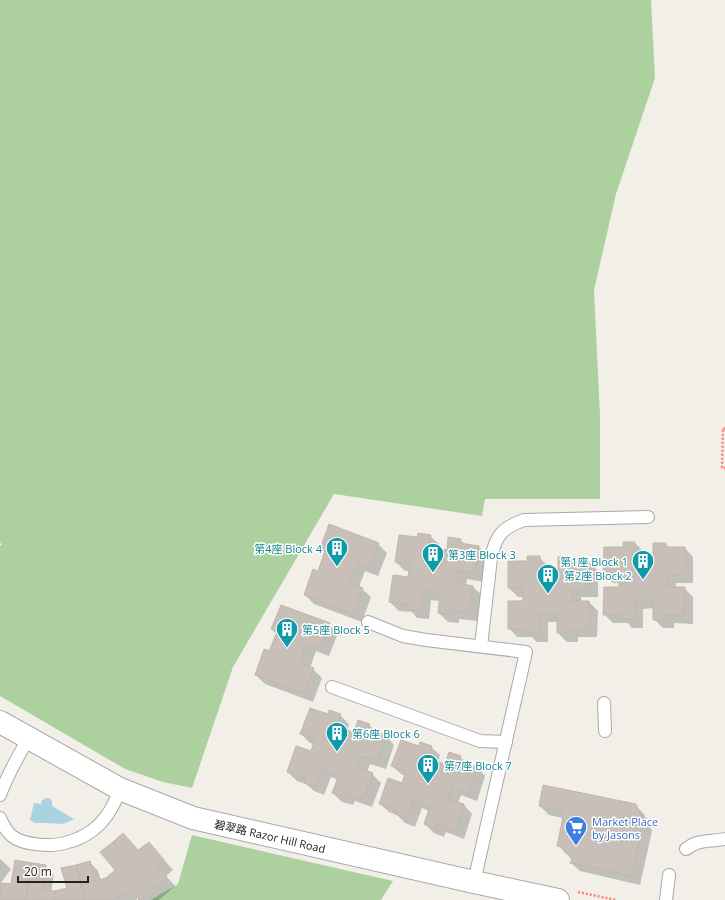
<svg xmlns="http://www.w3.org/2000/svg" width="725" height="900" viewBox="0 0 725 900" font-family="'Open Sans','Noto Sans TC',sans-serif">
<rect width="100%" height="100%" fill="#f2efe9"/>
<g fill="#add19e">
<path d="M0 0H651L655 78 616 194 594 290 600 415V499H485L482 516 334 494 233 667 192 788 163 782 125 769 0 696V546L2 544 0 543Z"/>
<path d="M192 835 393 881 381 900H151L178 884Z"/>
</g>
<path fill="#aad3df" d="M46 798H50L52 802V806L74 819 63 824 46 823H35L30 820 34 803 41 804 42 800Z"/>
<g fill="#0003">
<path d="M430 536 439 544 438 550 447 551 460 540 466 545 479 547 487 555 484 582 467 579 466 586 473 587 482 595 478 621 459 619V623L448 622 439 613 440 601 431 600 429 619 417 618 412 612 399 611 390 602 409 578 410 571H405L396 562 418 538Z"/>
<path d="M635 543 644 552V556L654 557 665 544 670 548H685L693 557V583H676V588H684L693 597V624L674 623V628H663L654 619V608L643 609V628H632L628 623H613L604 614 620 588V583H613L604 574 624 548Z"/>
<path d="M378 544 387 553 378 576 365 571 359 587 362 589 371 597 362 622 314 604 305 595 319 572 326 554 321 549Z"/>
<path d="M539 557 548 566V570H559L570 558 574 562H589L598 571V597H581V602H589L598 611 597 637H578V642H567L558 633V622H548V642H537L532 637H517L509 628 524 602V597H518L509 588V562H528Z"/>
<path d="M329 624 338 633 329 656 316 651 310 668 313 669 322 678 313 702 265 684 256 675 269 652 277 634 272 629Z"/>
<path d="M340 715 349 724 347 731 354 734 369 725 377 733 386 736 394 745 386 769 370 764 367 772 372 774 381 783 372 807 355 801 353 805 342 802 333 793 338 780 331 777 324 795 314 791 306 784 297 781 288 772 312 753 314 744 310 743 301 734 328 716Z"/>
<path d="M419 747H431L440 755 438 763 445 765 460 757 468 764 477 767 485 776 477 801 461 795 458 803 464 805 472 814 464 839 446 832 444 837 434 833 425 824 429 811 422 808 415 827 405 823 397 815 389 812 380 804 403 784 406 776 401 774 392 766Z"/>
<path d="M635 805 644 814 652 831 640 885 580 871 571 863 573 860 569 855 566 854 558 845 563 818 549 815 540 806Z"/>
<path d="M123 834 139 851 157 852 173 870 166 876 175 886 159 900H140L138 898 136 900H0V859L11 869 0 884 12 886 45 866 54 875 51 892H55L68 889 90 862 98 871 101 880 107 879 117 870Z"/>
</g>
<g fill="#c7bfb8" stroke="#c4b6ab">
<path d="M329 524 379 543 369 568 357 563 349 583 363 588 353 614 304 595 313 569 318 571 325 551 320 549Z"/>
<path d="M418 533 431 535 429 547 447 550 448 537 461 539 460 543 479 546 475 573 458 571 457 583 473 586 469 613 451 610 450 615 438 613 440 594 423 591 420 611 407 609 408 604 389 602 393 575 408 577 410 564 395 562 399 535 417 537Z"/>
<path d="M623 542H635V555L653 556V543H666V547H685V575H668L667 587H685L684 615H665V620H653V600H635V619H622V615H603L604 587H619V575L603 574 604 547H623Z"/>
<path d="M527 556H540V569H558V557H570V561H589V589H572V601H589V629H570L569 633H557V614H539V633H527V629H508V601H523V588H508V561H527Z"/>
<path d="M281 605 330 623 320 648 307 643 300 663 314 668 304 694 255 675 264 649 269 651 277 632 271 629Z"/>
<path d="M310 708 328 714 329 710 341 714 336 727 354 732 358 720 370 724 368 729 386 735 377 761 361 756 357 767 373 773 364 799 346 793 344 797 332 793 339 775 322 769 315 787 304 783 305 779 287 772 296 746 311 751 315 739 300 734Z"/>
<path d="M401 740 419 746 420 742 432 746 428 758 445 764 449 752 461 756 459 760 477 767 468 793 452 787 448 799 464 804 455 831 437 824 435 829 424 824 430 806 413 800 407 818 395 814 396 810 379 804 388 778 402 783 406 771 391 766Z"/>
<path d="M543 785 636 804 643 821 632 876 570 863 572 860 563 847 557 846 564 812 539 806Z"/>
<path d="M123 833 138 850 149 842 165 861 158 866 167 877 154 888 113 842Z"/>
<path d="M113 842 154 888 140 900H139L129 889 122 896 106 878 115 870 100 852Z"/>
<path d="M15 860 32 863 26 900H0V883L11 884Z"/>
<path d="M90 861 95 881 106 878 122 896 113 898 114 900H85L76 865Z"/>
<path d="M32 863 46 865 42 889 55 891 54 900H26Z"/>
<path d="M76 865 85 900H54L55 891 67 888 61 868Z"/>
</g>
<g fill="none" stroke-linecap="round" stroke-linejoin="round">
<g stroke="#a9a9a9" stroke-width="14">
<g id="lane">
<path d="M368 622 403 636 426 640 526 652 474 882"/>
<path d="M481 646 491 558C496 535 502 528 524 520L648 517"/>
<path d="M332 687 480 741 506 742"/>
<path d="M604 703 605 731"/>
<path d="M0 795C7 775 18 757 28 739"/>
<path d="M0 818C3 825 6 831 12 836 24 846 54 847 68 842 77 840 86 835 93 830 107 819 114 805 120 789"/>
<path d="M686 849C698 839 710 842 725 839"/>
<path d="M666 900 669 875"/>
</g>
</g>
<g stroke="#a9a9a9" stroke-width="24">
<path id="street" d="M0 722 120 789 193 818 474 882 558 900"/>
</g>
<g stroke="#fa8072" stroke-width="2.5" stroke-dasharray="2 2" stroke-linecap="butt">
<path d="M725 429 723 428 722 468H725"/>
<path d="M578 892 616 900"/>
</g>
<use href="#lane" stroke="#fff" stroke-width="12"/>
<use href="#street" stroke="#fff" stroke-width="22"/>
</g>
<defs>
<g id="building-pin" transform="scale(1.15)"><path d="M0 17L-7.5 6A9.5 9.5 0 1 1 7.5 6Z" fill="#0f9aa8" stroke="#fff"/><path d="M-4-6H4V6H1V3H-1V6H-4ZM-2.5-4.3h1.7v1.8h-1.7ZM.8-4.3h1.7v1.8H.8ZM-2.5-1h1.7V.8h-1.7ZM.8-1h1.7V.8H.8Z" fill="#fff"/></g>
<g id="supermarket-pin" transform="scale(1.15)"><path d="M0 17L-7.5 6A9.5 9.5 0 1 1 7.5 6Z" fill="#3f7fe0" stroke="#fff"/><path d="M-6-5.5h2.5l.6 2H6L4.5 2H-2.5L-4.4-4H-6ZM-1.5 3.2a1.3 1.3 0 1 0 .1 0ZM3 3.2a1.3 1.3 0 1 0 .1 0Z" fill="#fff"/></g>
</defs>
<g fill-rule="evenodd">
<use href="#building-pin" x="337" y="548"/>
<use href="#building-pin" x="433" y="554"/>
<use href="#building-pin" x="643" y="561"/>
<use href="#building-pin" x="548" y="575"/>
<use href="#building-pin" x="287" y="629"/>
<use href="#building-pin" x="337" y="733"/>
<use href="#building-pin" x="428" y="765"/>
<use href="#supermarket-pin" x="576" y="827"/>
</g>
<g text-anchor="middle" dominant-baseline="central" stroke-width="3" stroke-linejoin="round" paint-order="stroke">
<g font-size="11" fill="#0d838f" stroke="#fff" text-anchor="start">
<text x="322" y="548" text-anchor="end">第4座 Block 4</text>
<text x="448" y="554">第3座 Block 3</text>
<text x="628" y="561" text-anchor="end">第1座 Block 1</text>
<text x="564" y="575">第2座 Block 2</text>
<text x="302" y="629">第5座 Block 5</text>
<text x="352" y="733">第6座 Block 6</text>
<text x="444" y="765">第7座 Block 7</text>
</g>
<g font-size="11" fill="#366cbe" stroke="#fff" text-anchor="start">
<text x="592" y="821">Market Place<tspan x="592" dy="13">by Jasons</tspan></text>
</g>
<g font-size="11" fill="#222" stroke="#fff">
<text transform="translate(270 836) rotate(13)">碧翠路 Razor Hill Road</text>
</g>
</g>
<path d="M18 876v6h70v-6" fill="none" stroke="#222222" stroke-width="2"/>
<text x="24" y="876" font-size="12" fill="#222222" stroke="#ffffff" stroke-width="3" paint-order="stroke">20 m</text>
</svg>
